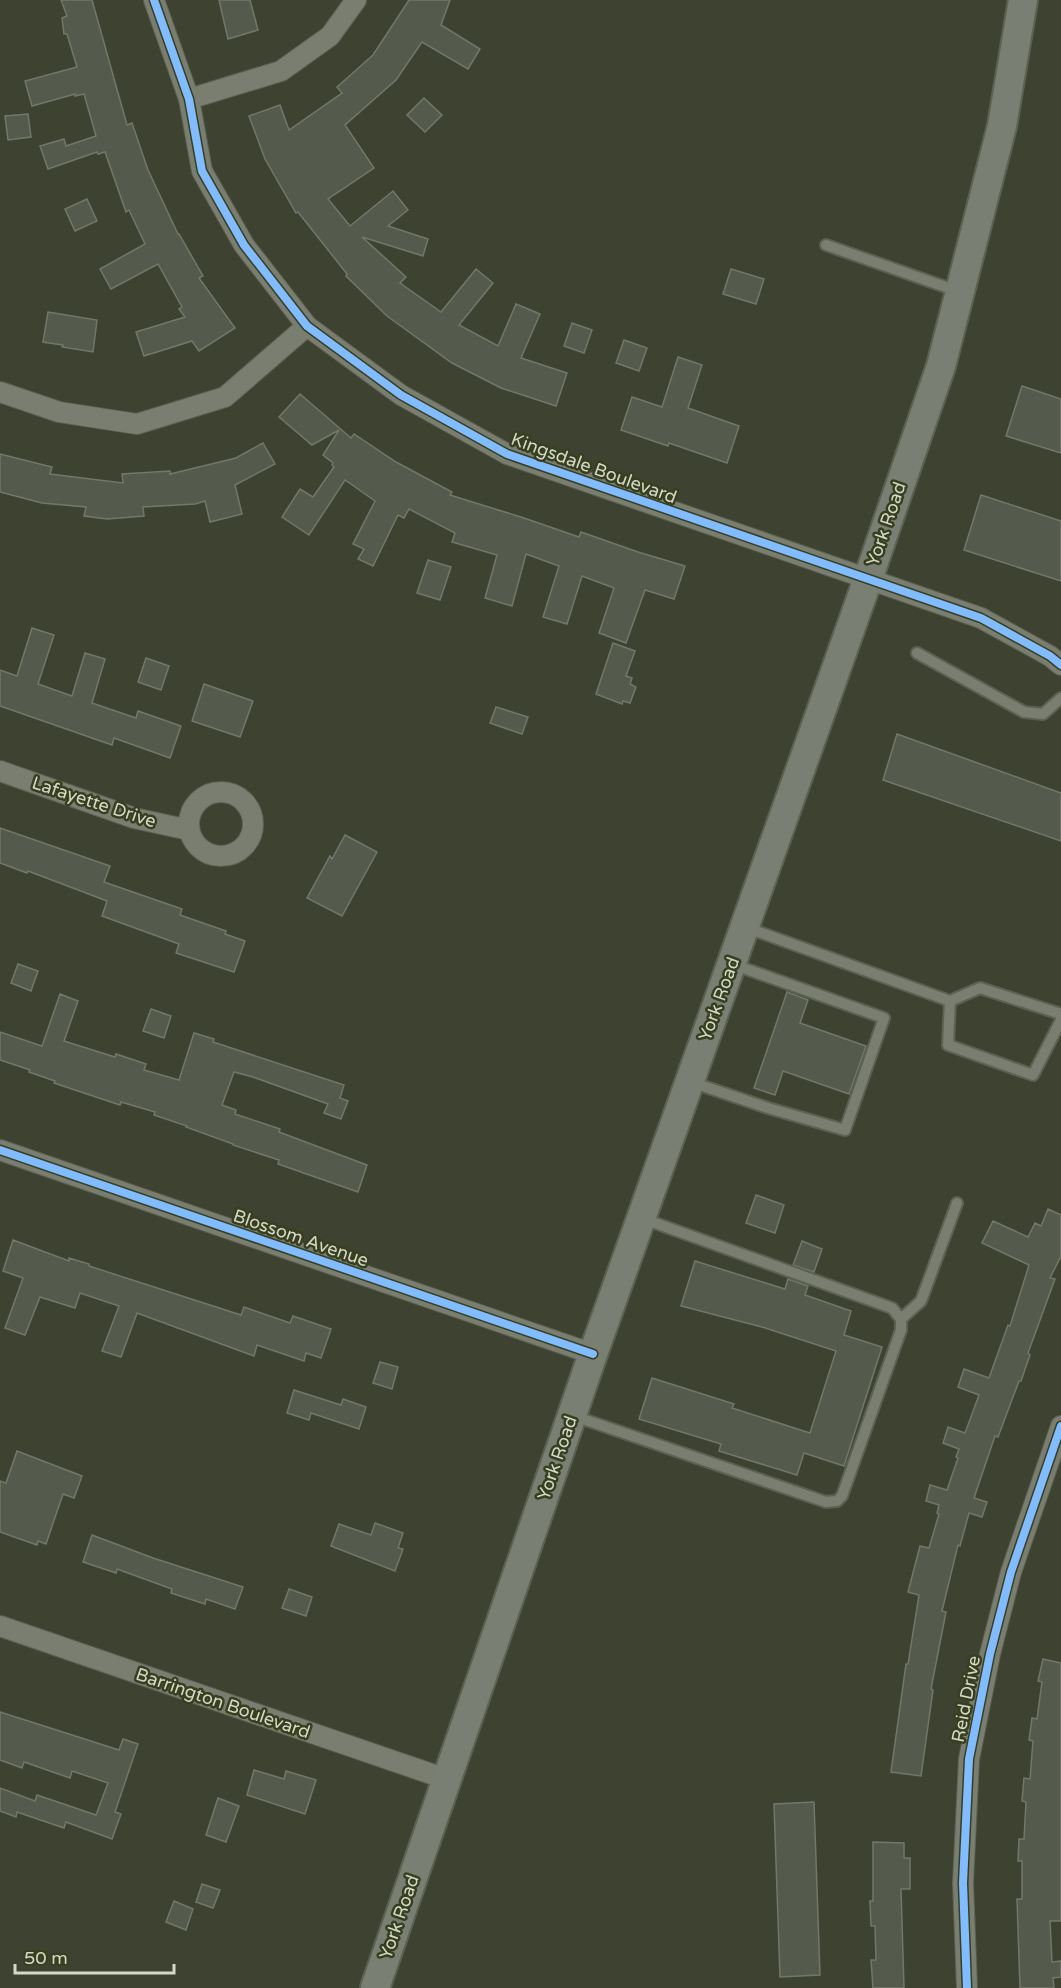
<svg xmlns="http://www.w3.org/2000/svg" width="1061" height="1988" viewBox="0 0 1061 1988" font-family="'Varela Round',sans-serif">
<rect width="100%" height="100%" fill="#3e4331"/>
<g fill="#545b4d" stroke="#71786a" stroke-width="1.5">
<path d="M61 0H92L127 125 132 123 148 170 178 234H179L203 276 199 278 235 328 199 351 192 341 144 356 136 332 185 317 179 309 182 307 158 264 111 289 100 269 145 244 129 210 126 212 105 152 98 154 97 152 48 169 40 146 64 139 66 146 96 136 84 94 75 96V94L32 106 25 81 77 67 67 34H64L62 18 67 16Z"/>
<path d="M219 0H250L258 30 228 39Z"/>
<path d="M409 0H450L441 25 480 49 468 69 422 42 396 80 345 125 374 168 328 199 350 226 393 191 408 210 388 226 428 239 423 256 362 237 406 277 400 283 441 312 476 269 493 283 459 325 498 346 516 304 540 314 521 358 567 373 556 406 501 388 452 363 387 316 346 276 347 274 298 212 296 213 265 159 249 116 280 105 289 130 342 93 337 87 373 55Z"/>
<path d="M424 98 442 115 425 132 407 115Z"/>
<path d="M28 114 31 137 8 140 5 116Z"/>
<path d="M87 199 97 221 75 231 65 209Z"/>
<path d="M731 269 764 279 756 304 723 294Z"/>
<path d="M48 312 97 320 93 352 62 347 63 345 43 342Z"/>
<path d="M572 323 592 330 584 353 564 346Z"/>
<path d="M624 340 647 348 639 371 616 363Z"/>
<path d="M678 357 702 365 688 408 739 426 727 463 669 443 668 446 621 430 632 397 662 407Z"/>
<path d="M1022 386 1061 399V453L1006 436Z"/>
<path d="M300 394 351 438 354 434 396 462 452 492 450 495 524 518 579 537 581 532 638 552 685 566 674 599 645 590 626 643 599 633 614 588 582 576 567 624 543 617 559 566 526 554 512 606 485 598 497 555 452 542 455 533 409 509 404 518 398 515 373 566 358 559 364 549 353 544 375 501 345 480 309 535 282 517 300 489 313 497 334 467 332 465 333 463 323 455 339 430 312 445 279 417Z"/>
<path d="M263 443 275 464 235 485 242 514 210 522 205 501 195 504 143 507 144 516 107 519 84 516 86 507 42 503 0 492V454L52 467 50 474 123 483 122 474 170 471V474L236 458Z"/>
<path d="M981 495 1061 521V581L964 550Z"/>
<path d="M428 560 451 567 440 600 417 593Z"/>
<path d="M32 628 54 635 38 684 72 696 85 653 105 659 92 703 136 718 138 711 181 726 170 758 114 738 112 745 0 706V670L17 676Z"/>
<path d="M613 643 635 651 626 676 632 678 630 684 636 687 630 703 623 701 622 704 596 694Z"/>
<path d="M146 658 169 666 161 690 138 682Z"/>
<path d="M204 684 253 701 240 737 192 721Z"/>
<path d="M496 707 528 717 522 734 490 723Z"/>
<path d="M897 734 1061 793V841L883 780Z"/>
<path d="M0 828 110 866 104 882 182 909 180 915 226 931 225 934 245 941 234 972 176 953 179 944 102 916 107 901 28 871 27 873 0 863Z"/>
<path d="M345 835 377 852 342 916 307 898 330 856 332 859Z"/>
<path d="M18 964 38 971 31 991 11 983Z"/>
<path d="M787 992 808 1000 800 1023 866 1046 849 1094 783 1071 775 1095 754 1088Z"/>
<path d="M60 994 78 1001 64 1041 115 1057 116 1054 146 1064 144 1070 179 1080 194 1033 214 1039 213 1042 344 1085 340 1098 348 1101 341 1119 324 1113 328 1104 253 1077 234 1072 222 1105 236 1110 235 1114 280 1129 279 1132 367 1165 358 1192 278 1164 279 1160 233 1145V1144L186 1127 187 1126 154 1115 155 1112 121 1102 120 1105 54 1083 55 1081 29 1072 30 1070 0 1060V1032L42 1046Z"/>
<path d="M151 1009 171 1016 164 1038 143 1031Z"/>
<path d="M756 1195 784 1205 775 1233 746 1223Z"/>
<path d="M1048 1209 1061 1215V1256L1050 1278 1055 1279 1028 1353 1030 1355 1021 1381H1019L998 1437 995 1436 974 1498 987 1502 982 1517 969 1513 960 1546 958 1545 942 1611 946 1612 931 1689 933 1690 921 1776 891 1772 906 1664H908L919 1595 908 1592 920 1546 929 1548 939 1514 937 1513 939 1505 926 1501 930 1485 947 1490 958 1458 956 1457 959 1449 943 1443 948 1427 965 1433 979 1395 958 1387 964 1369 989 1378 1008 1325 1010 1326 1029 1265 982 1243 993 1221 1028 1237 1035 1223 1041 1226Z"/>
<path d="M13 1240 69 1261V1258L89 1264V1266L241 1315 244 1307 290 1323 293 1316 331 1329 321 1358 306 1353 304 1361 257 1345 254 1356 137 1313 121 1357 102 1351 119 1306 80 1293 75 1308 40 1297 25 1335 5 1328 23 1278 3 1271Z"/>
<path d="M802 1241 822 1249 814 1272 793 1265Z"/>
<path d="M695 1261 785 1289 788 1279 808 1286 805 1295 851 1311 844 1335 882 1347 844 1466 804 1453 797 1475 719 1451 721 1444 639 1419 652 1378 734 1404 732 1408 810 1433 836 1351 762 1327 681 1306Z"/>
<path d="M380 1362 398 1367 392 1389 373 1383Z"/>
<path d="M294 1390 341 1405 343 1399 366 1407 359 1429 311 1413 309 1420 287 1413Z"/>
<path d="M17 1451 82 1476 74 1498 63 1494 46 1544 38 1541 37 1545 0 1532V1481L6 1483Z"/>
<path d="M375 1523 403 1533 398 1548 403 1549 395 1571 331 1546 339 1524 371 1535Z"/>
<path d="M92 1535 153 1558 243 1587 235 1609 206 1599 205 1604 171 1593 172 1589 117 1569 116 1573 83 1562Z"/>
<path d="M289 1589 312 1597 306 1616 282 1608Z"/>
<path d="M1043 1659 1061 1663V1921H1050L1052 1962 1061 1961V1977L1053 1978 1054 1988H1020L1017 1899H1022V1861H1018L1019 1839H1024L1026 1802 1022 1801 1024 1778 1030 1779 1033 1741 1029 1740 1032 1718 1037 1719 1042 1682 1038 1681Z"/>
<path d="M0 1712 119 1750 123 1739 138 1744 115 1812 121 1814 112 1839 66 1822 64 1828 17 1812 16 1817 0 1811V1788L35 1801 37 1795 96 1815 108 1783 72 1771 70 1778 24 1762 22 1768 0 1760Z"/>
<path d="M254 1770 284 1779 286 1771 316 1780 305 1814 247 1795Z"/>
<path d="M218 1798 239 1806 226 1842 206 1835Z"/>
<path d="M814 1802 820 1975 780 1977 774 1804Z"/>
<path d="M873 1842 904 1843V1858H910V1889H901L904 1988H873L871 1960H876L875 1926H871L870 1901H873Z"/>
<path d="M202 1884 220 1890 213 1908 196 1902Z"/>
<path d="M174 1901 193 1909 186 1930 166 1922Z"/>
</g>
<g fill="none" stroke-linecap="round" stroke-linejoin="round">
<g stroke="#5d6152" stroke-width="14">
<g id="service">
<path d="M826 245 960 292"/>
<path d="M917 653 1024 712 1043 714 1061 698"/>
<path d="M745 927 950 1001 980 988 1061 1014"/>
<path d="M950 1001 948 1045 1033 1075 1061 1020"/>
<path d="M691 1082 768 1108 845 1130 884 1018 732 964"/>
<path d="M901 1319 921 1301 957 1203"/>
<path d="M574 1416 826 1502 837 1501 842 1496 901 1330V1319L892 1308 641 1218"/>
</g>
</g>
<g stroke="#5d6152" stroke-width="22">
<g id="minor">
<path d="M154 0 189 99 202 171 244 245 307 326 401 395 507 454 981 618 1050 656 1061 665"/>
<path d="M189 99 281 71 330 36 356 0"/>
<path d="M0 392 59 412 137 424 225 397 307 326"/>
<path d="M0 771 134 818 189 830"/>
<circle cx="221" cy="824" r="32"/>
<path d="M0 1150 593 1354"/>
<path d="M0 1626 446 1779"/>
<path d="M967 1988 963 1883 969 1759 990 1654 1011 1572 1061 1426"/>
</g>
</g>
<g stroke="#5d6152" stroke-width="32">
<path id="secondary" d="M375 1988 593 1354 868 579 941 366 1002 126 1023 0"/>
</g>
<use href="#service" stroke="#7a7e70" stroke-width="10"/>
<use href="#minor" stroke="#7a7e70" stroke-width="20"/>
<use href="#secondary" stroke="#797f73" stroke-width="28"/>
<g stroke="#373f20" stroke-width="11">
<g id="cycleway">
<path d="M154 0 189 99 202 171 244 245 307 326 401 395 507 454 981 618 1050 656 1061 665"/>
<path d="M0 1150 593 1354"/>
<path d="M967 1988 963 1883 969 1759 990 1654 1011 1572 1061 1426"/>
</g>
</g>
<use href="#cycleway" stroke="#80bcff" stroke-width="8"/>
</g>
<g text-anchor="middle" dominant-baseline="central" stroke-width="5" stroke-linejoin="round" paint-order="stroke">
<g font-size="18" fill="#d3d9c6" stroke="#373f20">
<text transform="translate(594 468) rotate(20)">Kingsdale Boulevard</text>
<text transform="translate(886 524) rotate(-71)">York Road</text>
<text transform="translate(94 802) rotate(18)">Lafayette Drive</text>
<text transform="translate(719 999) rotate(-70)">York Road</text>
<text transform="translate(301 1238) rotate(19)">Blossom Avenue</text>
<text transform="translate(557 1458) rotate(-71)">York Road</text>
<text transform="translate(966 1699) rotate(-79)">Reid Drive</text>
<text transform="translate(223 1703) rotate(19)">Barrington Boulevard</text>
<text transform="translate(399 1917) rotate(-71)">York Road</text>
</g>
</g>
<path d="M15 1964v9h159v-9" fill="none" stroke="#d3d9c6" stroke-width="3"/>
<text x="24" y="1964" font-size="18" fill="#d3d9c6" stroke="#373f20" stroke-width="4.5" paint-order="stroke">50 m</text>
</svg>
